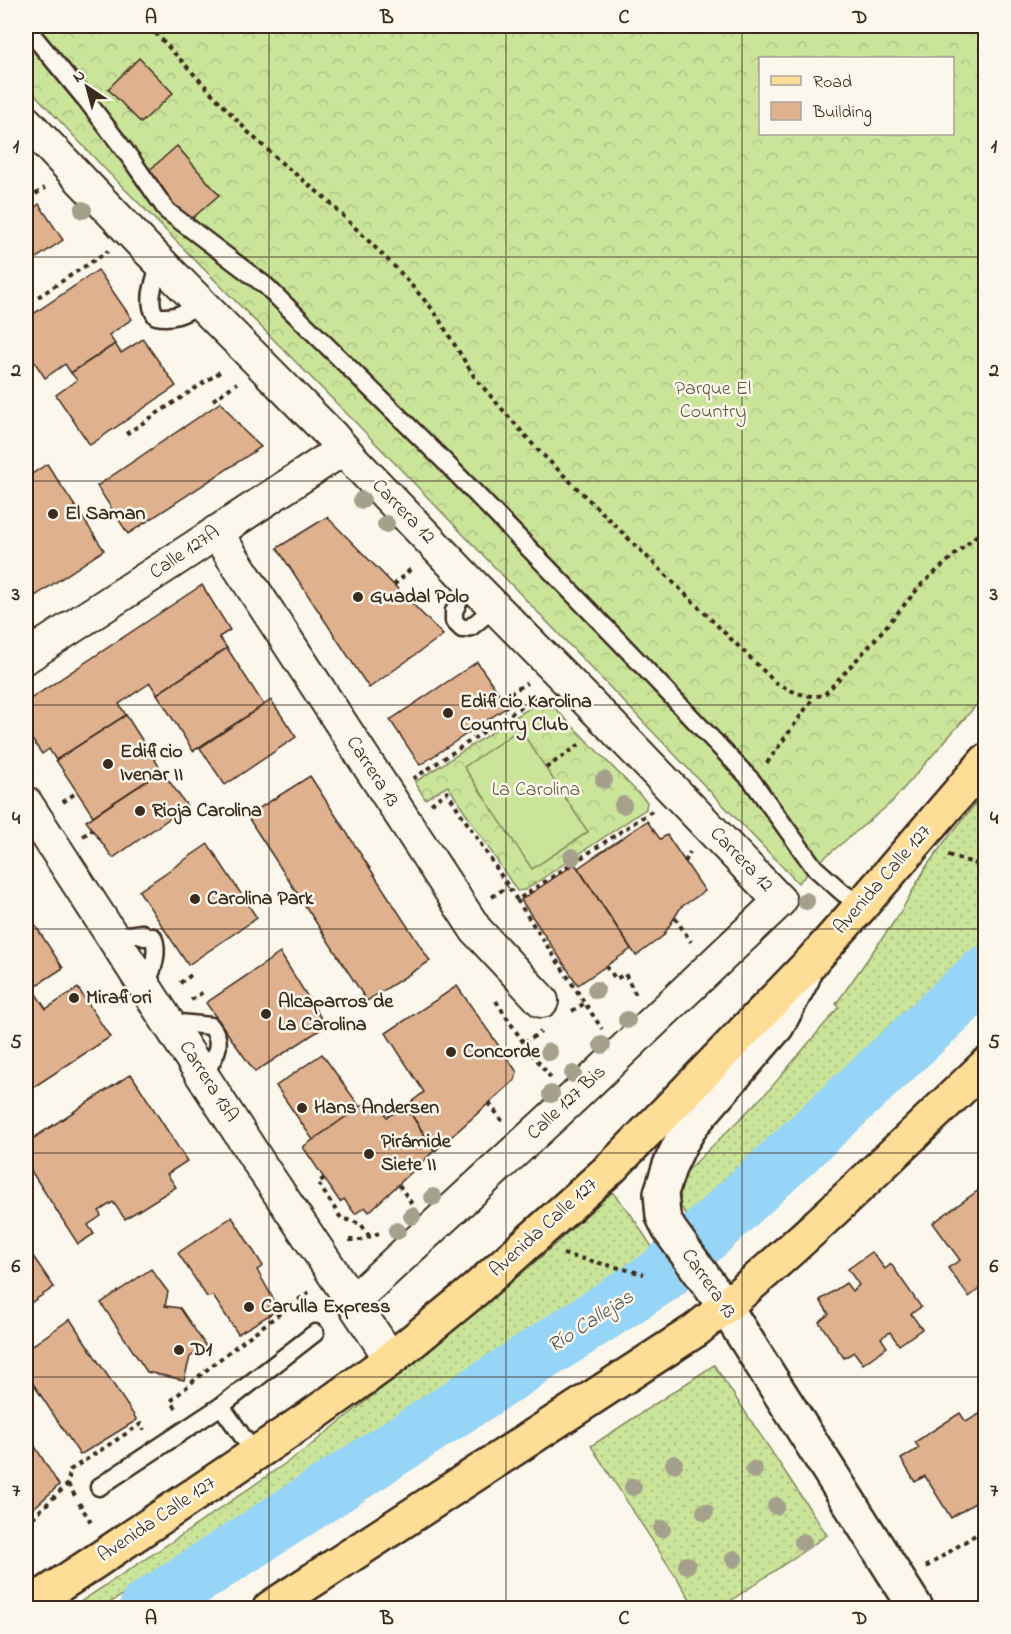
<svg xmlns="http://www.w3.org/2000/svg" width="1011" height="1634" viewBox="0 0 1011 1634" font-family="'Indie Flower',sans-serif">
<defs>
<pattern id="grass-dots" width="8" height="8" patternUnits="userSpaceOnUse" patternTransform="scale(1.5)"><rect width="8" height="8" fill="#cae49a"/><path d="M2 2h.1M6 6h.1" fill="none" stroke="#aec484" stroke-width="1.8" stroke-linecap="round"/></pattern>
<pattern id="forest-crowns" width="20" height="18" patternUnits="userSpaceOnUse" patternTransform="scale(1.5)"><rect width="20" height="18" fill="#cae49a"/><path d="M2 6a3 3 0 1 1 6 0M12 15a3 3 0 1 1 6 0" fill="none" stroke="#aec484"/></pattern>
</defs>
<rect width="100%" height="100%" fill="#fbf7ec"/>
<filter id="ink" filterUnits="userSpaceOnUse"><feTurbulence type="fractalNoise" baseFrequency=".0167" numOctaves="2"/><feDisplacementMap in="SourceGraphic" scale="12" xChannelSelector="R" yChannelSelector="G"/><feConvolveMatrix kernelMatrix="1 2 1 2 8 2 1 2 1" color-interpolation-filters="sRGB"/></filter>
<g filter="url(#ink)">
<g fill="url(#grass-dots)" stroke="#82875c" stroke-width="1.5">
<path d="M985 792V944L770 1157 693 1223 680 1206V1191L683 1175 769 1090 839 1007 836 1004 900 913 926 867 946 840Z"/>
<path d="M612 1192 630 1213 654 1250 620 1274 475 1369 102 1608H71L179 1537 306 1449 426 1353 541 1257Z"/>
<path d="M714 1365 827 1535 720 1608H696L591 1446Z"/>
</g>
<g fill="url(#forest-crowns)" stroke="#82875c" stroke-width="1.5" fill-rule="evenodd">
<path d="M26 26H985V695L891 803 824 858 798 883 360 427 103 167 26 85ZM760 58H952V134H760Z"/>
<path d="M545 698 647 802 646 809 525 890 517 891 448 786 425 799 415 782Z"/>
</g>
<path fill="#cae49a" stroke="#82875c" stroke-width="1.5" d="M520 729 588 832 532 869 464 767Z"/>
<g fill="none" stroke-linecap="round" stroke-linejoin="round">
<path stroke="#96d5f7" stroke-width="56" d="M147 1608 662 1275 986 973"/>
</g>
<g fill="#dfb18f" stroke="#3b2a1e" stroke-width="1.5">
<path d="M139 58 173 93 141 123 108 89Z"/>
<path d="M177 146 219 195 187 223 145 174Z"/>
<path d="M26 195 34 208 39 204 63 240 26 265Z"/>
<path d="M98 270 132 319 109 335 115 344 71 373 65 364 45 378 26 349V319Z"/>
<path d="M143 339 176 386 90 445 56 395 77 380 71 373 115 344 121 353Z"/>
<path d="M221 402 243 430 261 447 128 534 97 486Z"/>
<path d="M47 464 104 550 26 602V478Z"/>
<path d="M327 517 443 635 369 688 277 548Z"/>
<path d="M202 585 230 630 219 637 227 648 157 694 150 683 119 704 126 715 56 760 49 749 42 754 26 731V702Z"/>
<path d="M227 648 264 705 193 751 157 694Z"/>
<path d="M477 662 502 698 507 707 420 765 390 720Z"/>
<path d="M271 700 296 737 225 785 200 748Z"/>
<path d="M126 715 162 771 93 816 56 760Z"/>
<path d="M162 771 187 806 113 858 86 821Z"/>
<path d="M310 776 430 961 367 1001 247 816Z"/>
<path d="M647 821 660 839 667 835 705 891 681 907 663 936 636 956 578 868Z"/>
<path d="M208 844 257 918 188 965 139 891Z"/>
<path d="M575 864 631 949 578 985 521 900Z"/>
<path d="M31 919 63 968 32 988 46 1009 78 988 110 1037 26 1092V923Z"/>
<path d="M280 953 326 1026 255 1072 206 1003Z"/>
<path d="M457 986 517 1072 515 1080 435 1151 406 1106 424 1092 386 1033Z"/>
<path d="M322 1054 360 1107 313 1140 276 1086Z"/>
<path d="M131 1074 187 1161 167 1174 176 1187 125 1219 113 1202 99 1211 101 1216 88 1225 94 1234 78 1244 26 1163V1143Z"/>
<path d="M374 1097 387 1117 406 1106 434 1151 369 1212 365 1207 355 1214 344 1199 340 1202 303 1147Z"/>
<path d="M986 1185V1289L983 1286 969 1297 948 1268 960 1260 933 1223Z"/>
<path d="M232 1217 263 1266 257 1270 279 1309 238 1334 213 1296 207 1297 178 1253Z"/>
<path d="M26 1246 54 1287 26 1306Z"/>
<path d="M872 1252 885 1269 891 1264 921 1307 911 1314 922 1329 899 1345 890 1332 881 1338 887 1347 863 1364 854 1352 844 1358 819 1322 829 1314 820 1300 846 1283 852 1291 859 1285 848 1269Z"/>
<path d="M151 1269 168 1292 165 1306 180 1308 206 1346 190 1357 184 1380 147 1372 101 1303Z"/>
<path d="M70 1319 137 1420 80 1455 26 1373V1350Z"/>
<path d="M986 1410V1439L982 1441 986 1446V1496L951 1518 925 1476 915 1482 901 1459 919 1448 915 1442 960 1413 966 1422Z"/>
<path d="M26 1432 59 1485 26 1515Z"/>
</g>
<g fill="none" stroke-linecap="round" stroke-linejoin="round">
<g stroke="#3b2a1e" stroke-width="21">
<g id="lane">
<path d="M26 27 87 101 131 159 167 211 266 286 442 459 618 640 752 781 814 867 843 893 862 905"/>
<path d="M160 262C156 279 145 301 156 316 174 320 186 312 201 304"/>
<path d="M469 581 454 611V621L462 629 471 627 495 607"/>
<path d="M110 932 129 935 142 933 144 937H153C160 952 152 972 145 987"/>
<path d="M169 1022 211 1026C226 1046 213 1057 204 1075"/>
<path d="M221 1406 255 1454"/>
<path d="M99 1487 221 1406 315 1333"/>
</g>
</g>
<g stroke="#3b2a1e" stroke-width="36">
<g id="street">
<path d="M26 122 145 247 332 436 354 461 469 581 606 720 780 901 575 1096 352 1302"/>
<path d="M216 532 476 930 542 1001"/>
<path d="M26 657 190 550 343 449"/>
<path d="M26 803 263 1169 391 1359"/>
</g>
</g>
<g stroke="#3b2a1e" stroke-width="38">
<path id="secondary" d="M803 977 777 1026 693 1123 681 1142 670 1165 661 1193 663 1216 669 1229 726 1308 916 1608"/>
</g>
<g stroke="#3b2a1e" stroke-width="38">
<g id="primary">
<path d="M26 1607 93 1563 310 1417 391 1359 475 1290 612 1167 665 1113 813 960 862 905 986 761"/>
<path d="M270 1608 696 1330C798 1249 891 1155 986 1065"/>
</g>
</g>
<g stroke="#3b2a1e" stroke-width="4" stroke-dasharray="4.5 4.5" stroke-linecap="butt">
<path d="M149 26 248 132 283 164 325 198 399 271 434 311 475 378 536 448 777 684C793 691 806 699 824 695L872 643 921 585 986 527"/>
<path d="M28 199 45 188"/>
<path d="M38 297 108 251"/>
<path d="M213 400 237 383"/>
<path d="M126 434 223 370"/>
<path d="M394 585 413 567"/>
<path d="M502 698 527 683"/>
<path d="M26 761 33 773"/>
<path d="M767 763 814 697"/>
<path d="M546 768 583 742"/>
<path d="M413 779 539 695"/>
<path d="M63 802 77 792"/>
<path d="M431 804 447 792 517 900 652 811"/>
<path d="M83 836 92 830"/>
<path d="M948 855 986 867"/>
<path d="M685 862 690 852"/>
<path d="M492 897 508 886"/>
<path d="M517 900 602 1029"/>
<path d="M675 918 691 942"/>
<path d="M606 966 616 979 625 974 636 995"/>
<path d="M180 983 194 973"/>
<path d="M191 1000 206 990"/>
<path d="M496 1001 521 1039 551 1078"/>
<path d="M572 1011 585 1003"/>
<path d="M524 1043 541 1032"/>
<path d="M489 1103 503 1122"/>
<path d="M324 1178 318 1183 341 1218 361 1224 370 1237"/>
<path d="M399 1185 412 1204"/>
<path d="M349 1240H361L379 1233"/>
<path d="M563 1254 644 1274"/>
<path d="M176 1408 171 1401C214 1361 262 1327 309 1292"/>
<path d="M68 1484 75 1496"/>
<path d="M79 1503 92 1524"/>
<path d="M26 1524 68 1484 70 1470 141 1424 144 1430"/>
<path d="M926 1567 986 1528"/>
</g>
<use href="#lane" stroke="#fbf7ec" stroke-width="16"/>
<use href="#street" stroke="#fbf7ec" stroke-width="32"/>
<use href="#secondary" stroke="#fbf7ec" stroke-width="33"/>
<use href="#primary" stroke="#fede96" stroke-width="33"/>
</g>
<g fill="#a5a08c">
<circle cx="83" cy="210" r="9"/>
<circle cx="362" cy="500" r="9"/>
<circle cx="386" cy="524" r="9"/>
<circle cx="604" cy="780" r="9"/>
<circle cx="623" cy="805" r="9"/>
<circle cx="572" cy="857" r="9"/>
<circle cx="806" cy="901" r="9"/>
<circle cx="596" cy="990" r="9"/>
<circle cx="627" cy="1020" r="9"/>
<circle cx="602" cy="1045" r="9"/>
<circle cx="549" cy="1052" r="9"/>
<circle cx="573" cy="1074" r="9"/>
<circle cx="551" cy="1094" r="9"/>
<circle cx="433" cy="1197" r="9"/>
<circle cx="412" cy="1216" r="9"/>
<circle cx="397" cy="1231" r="9"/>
<circle cx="674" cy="1464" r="9"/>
<circle cx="754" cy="1470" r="9"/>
<circle cx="633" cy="1487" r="9"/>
<circle cx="776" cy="1506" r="9"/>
<circle cx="705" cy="1512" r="9"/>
<circle cx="662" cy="1529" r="9"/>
<circle cx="803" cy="1542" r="9"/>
<circle cx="734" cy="1559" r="9"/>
<circle cx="687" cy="1565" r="9"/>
</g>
</g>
<path fill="none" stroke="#3b2a1e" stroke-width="1.5" stroke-opacity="0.55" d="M269 26V1608M506 26V1608M742 26V1608M26 257H986M26 481H986M26 705H986M26 929H986M26 1153H986M26 1377H986"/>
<g fill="#3b2a1e" stroke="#fbf7ec" stroke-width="2">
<circle cx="53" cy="514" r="6"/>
<circle cx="358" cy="597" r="6"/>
<circle cx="448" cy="713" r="6"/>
<circle cx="108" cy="764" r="6"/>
<circle cx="140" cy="811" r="6"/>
<circle cx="195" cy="899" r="6"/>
<circle cx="74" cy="998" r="6"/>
<circle cx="266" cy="1014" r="6"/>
<circle cx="451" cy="1052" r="6"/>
<circle cx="302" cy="1108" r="6"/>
<circle cx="369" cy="1154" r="6"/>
<circle cx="249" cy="1307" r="6"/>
<circle cx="179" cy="1350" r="6"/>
</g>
<g text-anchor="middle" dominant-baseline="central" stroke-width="5" stroke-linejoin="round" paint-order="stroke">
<g font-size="20" fill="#5f583d" stroke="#fbf7ec">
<text x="713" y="389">Parque El<tspan x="713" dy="23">Country</tspan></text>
<text x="536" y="790">La Carolina</text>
</g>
<g font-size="20" fill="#3b2a1e" stroke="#fbf7ec">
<text transform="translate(403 512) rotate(46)">Carrera 12</text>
<text transform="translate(185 553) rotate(-34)">Calle 127A</text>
<text transform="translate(372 772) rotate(57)">Carrera 13</text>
<text transform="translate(741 860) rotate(46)">Carrera 12</text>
<text transform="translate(883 880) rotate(-49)">Avenida Calle 127</text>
<text transform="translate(208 1082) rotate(57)">Carrera 13A</text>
<text transform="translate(567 1103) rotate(-43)">Calle 127 Bis</text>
<text transform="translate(544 1228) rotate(-42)">Avenida Calle 127</text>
<text transform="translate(708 1284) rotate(55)">Carrera 13</text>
<text transform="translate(157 1520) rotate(-34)">Avenida Calle 127</text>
</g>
<g font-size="20" font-weight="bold" fill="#3b2a1e" stroke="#fbf7ec" text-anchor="start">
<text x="65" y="514">El Saman</text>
<text x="370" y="597">Guadal Polo</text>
<text x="460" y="702">Edificio Karolina<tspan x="460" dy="23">Country Club</tspan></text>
<text x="120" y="752">Edificio<tspan x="120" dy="23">Ivenar II</tspan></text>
<text x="152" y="811">Rioja Carolina</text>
<text x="207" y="899">Carolina Park</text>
<text x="86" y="998">Mirafiori</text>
<text x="278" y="1002">Alcaparros de<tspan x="278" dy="23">La Carolina</tspan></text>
<text x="463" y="1052">Concorde</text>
<text x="314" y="1108">Hans Andersen</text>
<text x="381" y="1142">Pirámide<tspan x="381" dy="23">Siete II</tspan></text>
<text x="261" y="1307">Carulla Express</text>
<text x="191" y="1350">D1</text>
</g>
<g font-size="21" font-style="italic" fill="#525554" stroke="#fbf7ec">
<text transform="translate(591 1322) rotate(-33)">Río Callejas</text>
</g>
</g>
<rect width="1011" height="1634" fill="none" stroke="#fbf7ec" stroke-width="66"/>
<rect x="759" y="57" width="195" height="78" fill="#fbf7ec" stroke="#aea59a" stroke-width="1.5"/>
<rect x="771" y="76" width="30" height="9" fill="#fede96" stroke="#aea59a" stroke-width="1.5"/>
<text x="813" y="87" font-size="18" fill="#3b2a1e">Road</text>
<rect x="771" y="102" width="30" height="18" fill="#dfb18f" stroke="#aea59a" stroke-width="1.5"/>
<text x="813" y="117" font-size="18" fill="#3b2a1e">Building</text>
<g transform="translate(87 87) rotate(324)" stroke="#fbf7ec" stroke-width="4.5" paint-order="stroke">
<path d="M0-4.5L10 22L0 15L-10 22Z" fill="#3b2a1e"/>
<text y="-9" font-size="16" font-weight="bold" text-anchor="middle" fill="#3b2a1e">N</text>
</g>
<rect x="33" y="33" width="945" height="1568" fill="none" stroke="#3b2a1e" stroke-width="2"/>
<g font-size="20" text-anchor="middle" font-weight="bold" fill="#3b2a1e">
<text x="151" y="23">A</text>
<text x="387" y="23">B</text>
<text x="624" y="23">C</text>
<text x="860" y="23">D</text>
<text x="16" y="152">1</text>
<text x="994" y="152">1</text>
<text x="16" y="376">2</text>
<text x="994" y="376">2</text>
<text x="16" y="600">3</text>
<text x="994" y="600">3</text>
<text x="16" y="824">4</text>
<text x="994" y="824">4</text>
<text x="16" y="1048">5</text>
<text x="994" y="1048">5</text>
<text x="16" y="1272">6</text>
<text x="994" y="1272">6</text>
<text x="16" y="1496">7</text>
<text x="994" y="1496">7</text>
<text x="151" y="1624">A</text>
<text x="387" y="1624">B</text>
<text x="624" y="1624">C</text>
<text x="860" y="1624">D</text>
</g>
</svg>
